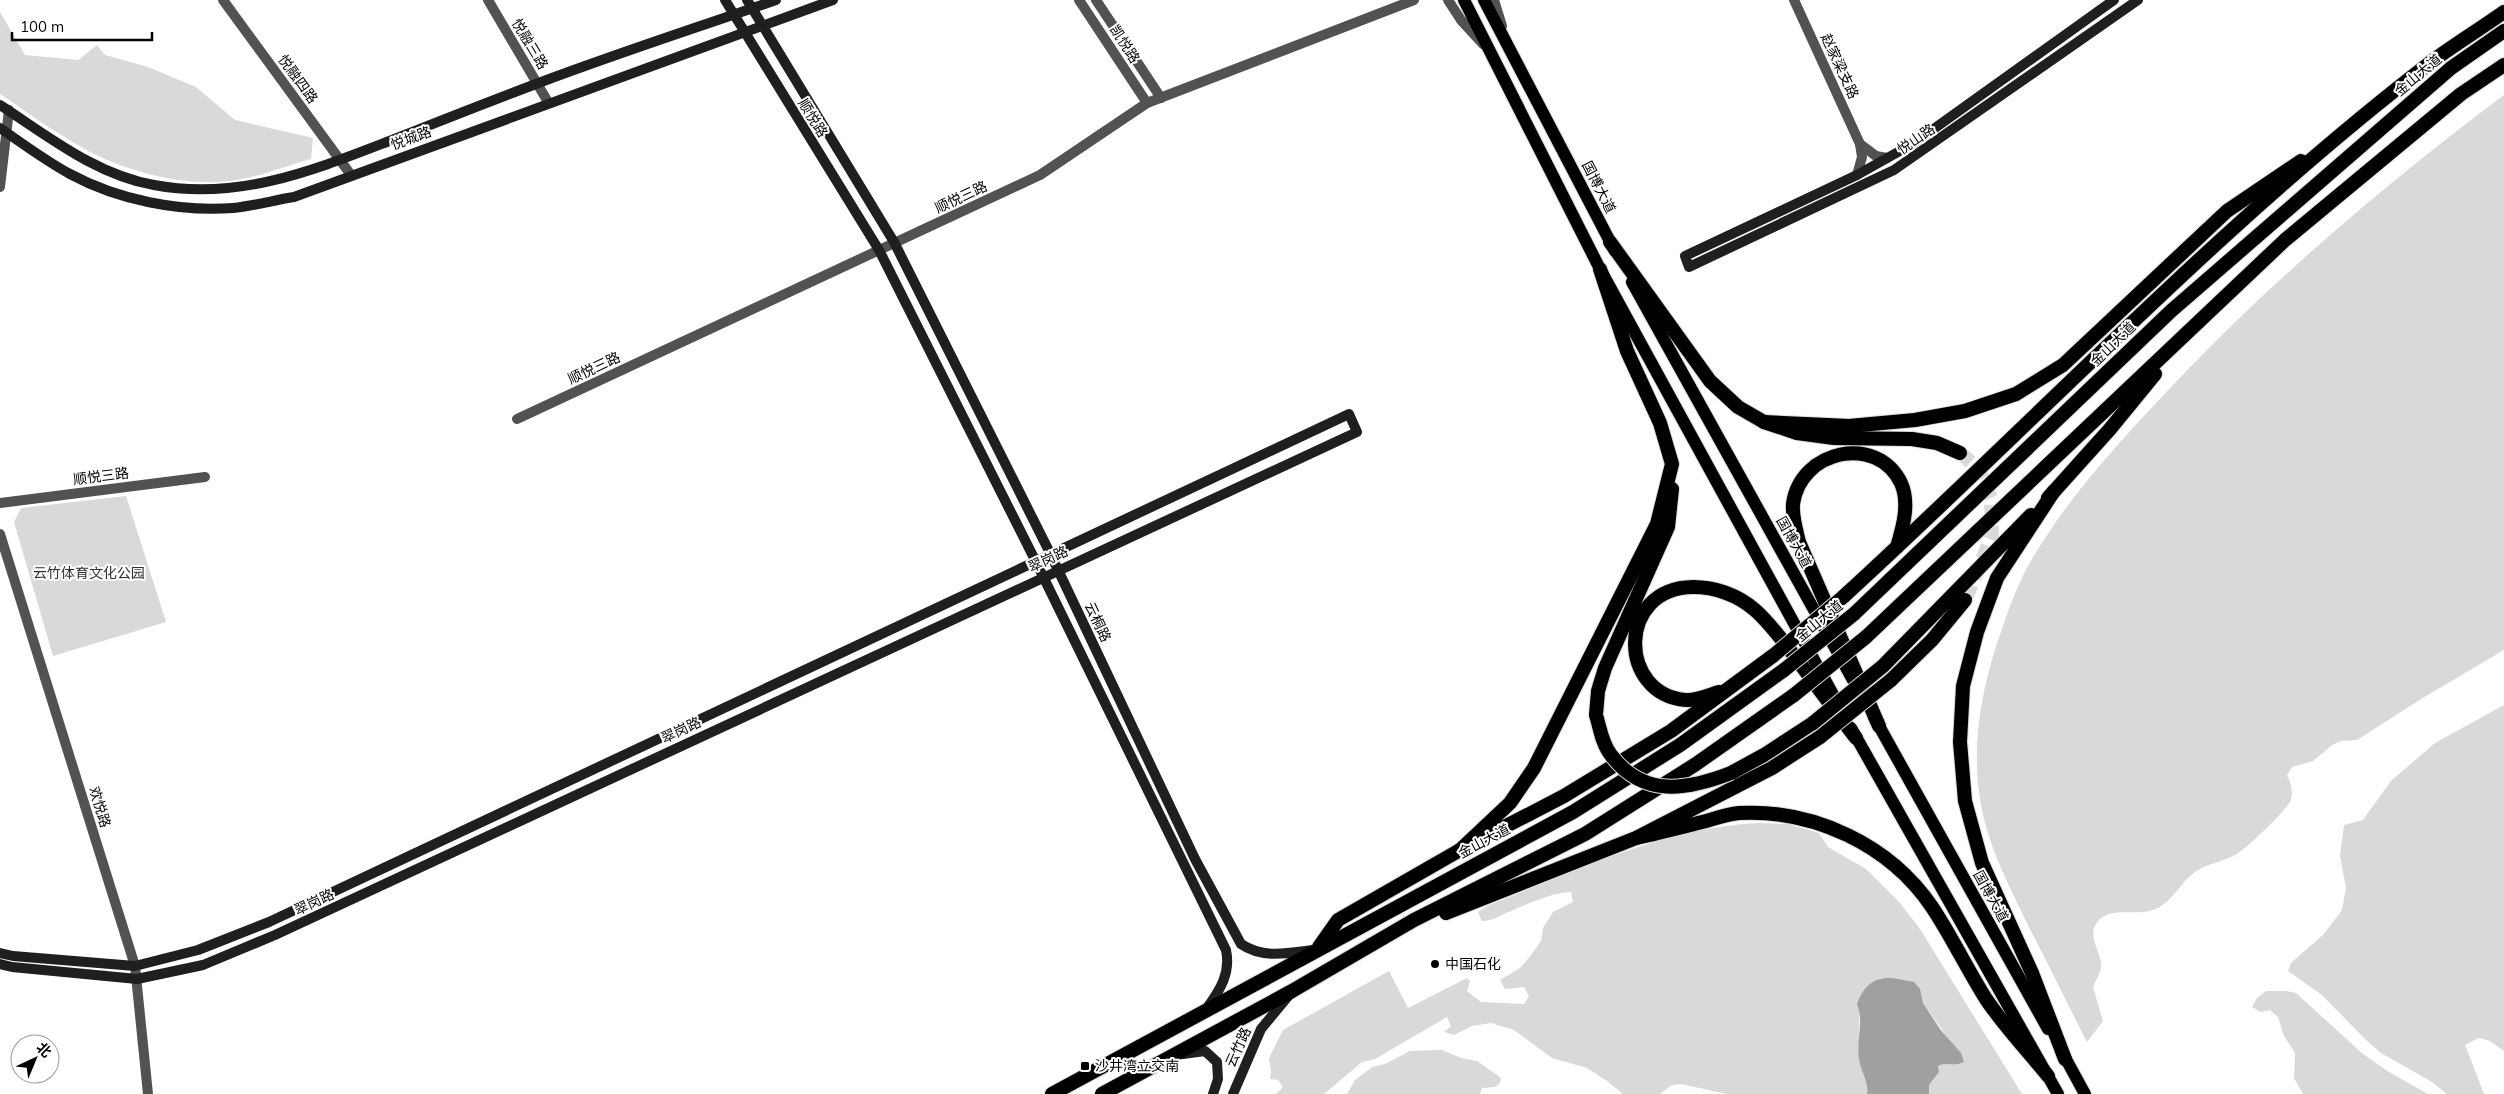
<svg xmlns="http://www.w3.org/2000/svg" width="2504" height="1094" viewBox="0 0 2504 1094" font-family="Mulish,'Noto Sans SC',sans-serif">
<rect width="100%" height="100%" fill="#fff"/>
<g fill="#d9d9d9">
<path d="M0 12 25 55 78 60 97 45 105 55 148 67 196 87 235 120 313 138 311 159C285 166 257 178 230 181 183 187 124 171 83 148 54 132 27 112 0 94Z"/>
<path d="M2504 95V650L2421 699 2357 740 2341 741 2332 745 2313 761 2292 767 2287 775C2291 782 2293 791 2291 800 2287 810 2247 848 2237 854 2225 861 2210 863 2198 870 2181 880 2173 903 2153 910 2137 916 2111 907 2099 920 2086 933 2099 948 2101 963 2102 972 2096 979 2093 987L2103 1021 2087 1042C2067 1003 2048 964 2028 925 2007 882 1985 840 1979 792 1972 735 1983 683 2002 629 2010 605 2019 581 2032 559 2067 500 2111 451 2158 401 2263 288 2380 188 2504 95Z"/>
<path d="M126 496 166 622 53 656 14 522 21 508Z"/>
<path d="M2504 705V1051L2490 1041 2479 1038 2465 1045 2484 1094H2447L2432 1082 2381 1053 2366 1040 2322 995 2288 971 2291 963 2324 934 2342 910 2346 888 2340 856 2344 825 2363 820 2391 781 2435 743Z"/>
<path d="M1758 823 1788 824 1819 833 1828 847 1866 869 1900 903 1920 929 2022 1094H1929V1085L1939 1072 1938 1066C1947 1062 1955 1067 1964 1061L1923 1003C1919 985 1906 983 1892 978L1859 1010V1062L1867 1081V1094H1727L1681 1084 1672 1085 1660 1094H1623L1607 1081 1587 1068 1552 1058 1514 1030 1491 1023 1472 1026 1454 1035 1444 1032 1451 1026 1447 1017 1375 1059 1362 1062 1324 1094H1276L1283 1087 1278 1080 1270 1079 1271 1071 1269 1058 1283 1030 1389 971 1408 1008 1467 978 1470 981 1467 991 1481 1002 1524 1004 1529 996 1524 987 1505 989 1500 980 1520 968 1528 959 1541 941 1543 928 1553 912 1573 902 1571 892C1552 893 1529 903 1511 911 1500 915 1494 921 1482 921L1478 912 1487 906C1574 872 1664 827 1758 823Z"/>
<path d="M2266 991H2286L2296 993 2363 1054 2389 1072 2428 1094H2303L2294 1078 2295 1053 2284 1036 2278 1017 2270 1010 2261 1012 2252 1007 2257 998Z"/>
<path d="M1442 1050 1461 1058 1477 1061 1501 1078 1500 1083 1495 1087 1482 1088 1480 1094H1347L1355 1080 1372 1067 1385 1064 1410 1051Z"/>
</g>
<path fill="#a0a0a0" d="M1892 978 1914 982 1920 989 1923 1003 1940 1029 1961 1053 1964 1062C1954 1067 1947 1062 1938 1066L1939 1072 1929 1085V1094H1867C1869 1081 1861 1072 1859 1060 1856 1041 1864 1022 1857 1004 1863 987 1873 977 1892 978Z"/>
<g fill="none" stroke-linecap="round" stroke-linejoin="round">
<path stroke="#d9d9d9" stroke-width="14" stroke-dasharray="14 7" stroke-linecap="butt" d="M1960 453 1978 468 1991 498 1992 536 1965 600"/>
<g stroke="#dbdbdb" stroke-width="14">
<g id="primary">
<path d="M1464 0 1600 269 1842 711"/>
<path d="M1484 0 1615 251"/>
<path d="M1632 282 1853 680"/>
<path d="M1874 717 2048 1029"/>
<path d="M1851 728 2058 1094"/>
<path d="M2061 1050 2085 1094"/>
</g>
</g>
<g stroke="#dbdbdb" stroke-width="16">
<g id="trunk">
<path d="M1610 242 1710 381 1738 407 1764 422 1797 433 1834 438 1912 439 1937 443 1960 453"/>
<path d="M1764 422 1849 426 1915 420 1965 411 2016 394 2063 365 2227 211 2301 161"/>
<path d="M2054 491 1997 578 1977 632 1963 686 1960 742 1965 801 1982 863 2032 973 2065 1059"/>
<path d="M2048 498 2110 429 2155 374"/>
<path d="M1843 597C2038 419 2221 223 2431 62 2454 45 2480 29 2504 12"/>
<path d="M1854 614 2171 311 2451 68 2504 31"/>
<path d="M1866 637 2285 240 2461 94 2504 65"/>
<path d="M1883 666 2031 515"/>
<path d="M1891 680 1932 640 1965 600"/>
<path d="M1719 692C1709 695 1696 701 1686 700 1618 695 1616 588 1693 587 1715 587 1738 595 1755 610 1772 625 1785 644 1799 662 1818 688 1837 713 1856 738"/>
<path d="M1596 715 1598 691 1605 668 1668 527 1672 489"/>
<path d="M1879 726 1799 542C1796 529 1792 517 1793 504 1800 450 1877 433 1901 483 1910 503 1903 527 1897 547"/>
<path d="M1731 773 1764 755 1813 723"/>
<path d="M1636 838C1659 833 1682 827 1706 821 1716 818 1728 814 1739 813 1814 809 1890 845 1932 907 1952 937 1967 969 1986 999 2004 1026 2028 1051 2048 1076"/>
<path d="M1460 850 1510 803 1534 768 1657 524 1672 464 1660 423 1627 351 1600 269"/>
<path d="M1446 913 1636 838 1772 768 1820 737"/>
<path d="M1319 947 1338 920 1460 850 1564 796 1671 731 1774 655"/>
<path d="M1052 1094 1573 812 1680 745 1784 670"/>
<path d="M1102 1094 1292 991 1414 920 1585 834 1696 764 1794 695"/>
</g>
</g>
<g stroke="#525252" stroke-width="10">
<path d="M223 0 351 175"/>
<path d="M488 0 548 102"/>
<path d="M1079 0 1147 103"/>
<path d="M1096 0 1161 98"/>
<path d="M1448 0 1461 20 1483 44"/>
<path d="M1494 0 1502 26"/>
<path d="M1794 0 1860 144 1862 157 1857 175"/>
<path d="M1860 144 1876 156 1887 158"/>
<path d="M0 187 9 110"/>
<path d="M517 419 1040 175 1147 103 1414 0"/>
<path d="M0 503 205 477"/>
<path d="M0 534 135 966 148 1094"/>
</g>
<g stroke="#1f1f1f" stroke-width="10">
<path d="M725 0 879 250 1035 560 1226 950C1231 973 1220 990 1207 1008"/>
<path d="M747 0 894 242 1050 553 1195 859 1241 944C1263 959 1288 953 1313 950"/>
<path d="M2114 0 1914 143 1857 175 1685 256 1689 267 1894 170 2138 0"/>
<path d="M0 105C48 136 96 175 154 185 239 201 314 170 392 140 440 121 488 102 536 84 615 54 696 28 776 0"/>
<path d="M0 128C23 144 46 161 70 174 118 200 179 212 233 208 254 206 274 200 294 197L833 0"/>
<path d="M0 953 13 956 135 966 198 950 269 922 1349 414 1357 432 275 935 203 965 137 979 12 967 0 964"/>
<path d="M1183 1054 1205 1051 1217 1062 1218 1079 1213 1094"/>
<path d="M1233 1094 1261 1029 1290 994"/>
</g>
<use href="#primary" stroke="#000" stroke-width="12"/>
<use href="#trunk" stroke="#000" stroke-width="14"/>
<g stroke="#dbdbdb" stroke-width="16" stroke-linecap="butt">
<g id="trunk-bridge">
<path d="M1774 655 1843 597"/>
<path d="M1784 670 1854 614"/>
<path d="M1794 695 1866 637"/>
<path d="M1596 715C1600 728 1602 744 1611 755 1643 798 1687 790 1731 773"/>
<path d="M1813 723 1883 666"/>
<path d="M1820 737 1891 680"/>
</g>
</g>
<use href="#trunk-bridge" stroke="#000" stroke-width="14"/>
</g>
<g fill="#000" stroke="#fff" stroke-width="2">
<circle cx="1435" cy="964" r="5"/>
<rect x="1080" y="1061" width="10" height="10" rx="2.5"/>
</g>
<g text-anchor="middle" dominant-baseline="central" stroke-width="4" stroke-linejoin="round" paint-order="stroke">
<g font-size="14" fill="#000" stroke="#fff">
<text transform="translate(530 44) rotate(59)">悦融三路</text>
<text transform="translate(1125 44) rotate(57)">凯悦路</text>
<text transform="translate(1840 66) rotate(65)">赵家梁支路</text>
<text transform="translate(2418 75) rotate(-40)">金山大道</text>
<text transform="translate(298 79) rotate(54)">悦融四路</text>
<text transform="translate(813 118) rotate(58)">顺悦路</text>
<text transform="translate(411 138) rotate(-20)">悦城路</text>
<text transform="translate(1916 139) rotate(-34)">悦山路</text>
<text transform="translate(1599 187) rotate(63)">国博大道</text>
<text transform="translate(961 197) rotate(-25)">顺悦三路</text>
<text transform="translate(2113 344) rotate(-44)">金山大道</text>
<text transform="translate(594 368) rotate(-25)">顺悦三路</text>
<text transform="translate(101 476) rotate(-7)">顺悦三路</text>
<text transform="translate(1794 542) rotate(61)">国博大道</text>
<text transform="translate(1048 559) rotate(-25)">翠岗路</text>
<text transform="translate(1819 621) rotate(-39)">金山大道</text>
<text transform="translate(1098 622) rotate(65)">云桐路</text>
<text transform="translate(681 730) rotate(-25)">翠岗路</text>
<text transform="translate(100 807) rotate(73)">欢悦路</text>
<text transform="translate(1484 841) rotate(-28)">金山大道</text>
<text transform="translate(1991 896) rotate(61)">国博大道</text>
<text transform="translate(314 902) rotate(-25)">翠岗路</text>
<text transform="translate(1238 1047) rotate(-66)">云竹路</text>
</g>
<g font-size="14" fill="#303030" stroke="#fff">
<text x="89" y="573">云竹体育文化公园</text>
</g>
<g font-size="14" fill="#000" stroke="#fff" text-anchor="start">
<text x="1445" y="964">中国石化</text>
<text x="1095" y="1066">沙井湾立交南</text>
</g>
</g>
<g transform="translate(35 1059) rotate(44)"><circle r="24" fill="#ffffff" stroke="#999999"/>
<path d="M0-4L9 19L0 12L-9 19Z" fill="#000000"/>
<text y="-8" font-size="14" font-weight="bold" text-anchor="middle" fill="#000000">北</text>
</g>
<path d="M12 32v8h140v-8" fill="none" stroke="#000000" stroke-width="2.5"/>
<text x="20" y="32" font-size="15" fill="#000000" stroke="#ffffff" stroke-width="4" paint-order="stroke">100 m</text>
</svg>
